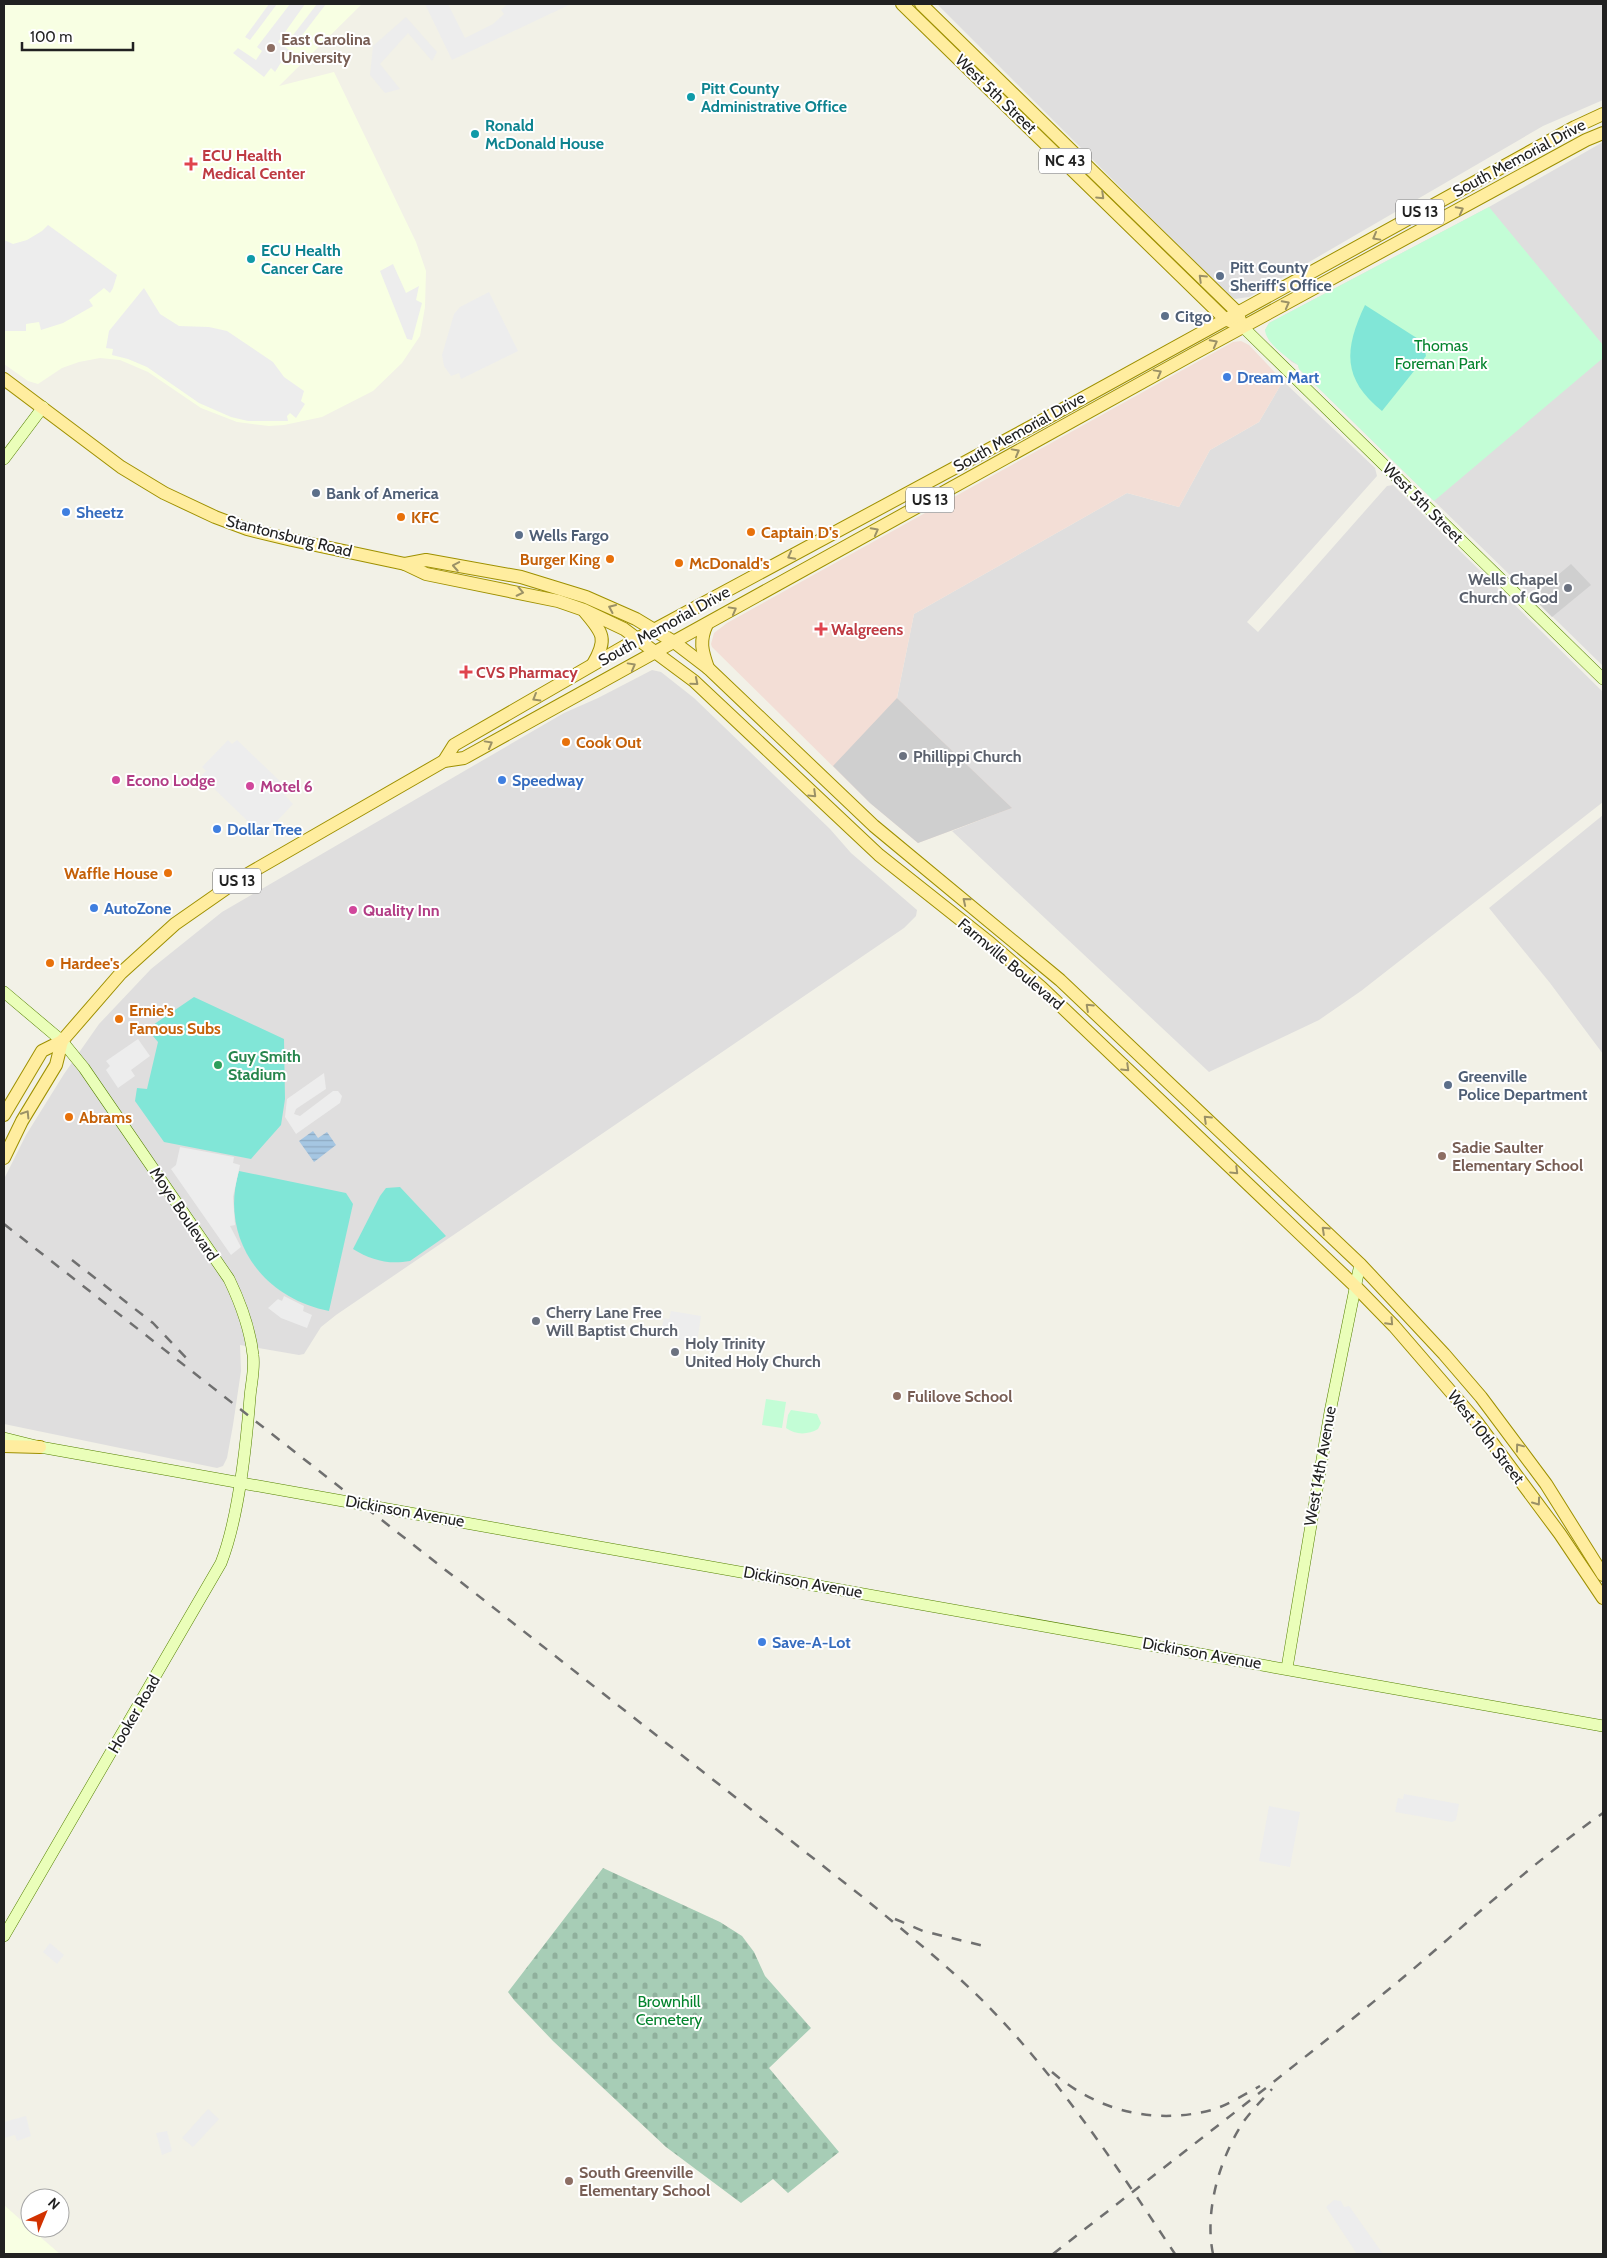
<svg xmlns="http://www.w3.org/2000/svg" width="1607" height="2258" viewBox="0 0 1607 2258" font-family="Cabin,sans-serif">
<defs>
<pattern id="cemetery-stones" width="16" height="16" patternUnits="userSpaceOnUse" patternTransform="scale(1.25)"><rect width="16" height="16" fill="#a7cdb6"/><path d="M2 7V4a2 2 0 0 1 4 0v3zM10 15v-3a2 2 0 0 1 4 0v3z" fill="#8fb09c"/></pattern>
<pattern id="water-rules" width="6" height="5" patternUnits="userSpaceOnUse" patternTransform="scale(1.25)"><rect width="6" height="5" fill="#a5c6e2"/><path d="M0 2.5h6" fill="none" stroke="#8eaac2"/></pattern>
</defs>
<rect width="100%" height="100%" fill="#f2f1e7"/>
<g fill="#dfdede">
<path d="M937 4H1603V100L1543 126 1249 297 1235 299 1228 295Z"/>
<path d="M1603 142V666L1299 369 1298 365 1292 362 1269 340 1265 330 1269 323 1489 207Z"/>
<path d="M1283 381 1375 468 1377 476 1247 622 1258 632 1387 486 1393 485 1603 692V802L1361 991 1319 1020 1209 1072 952 831 1011 808 897 698 914 614 1127 493 1179 507 1210 450 1259 422Z"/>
<path d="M652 670 661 672 694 698 830 829 851 853 917 910 916 916 904 928 336 1315 321 1327 304 1354 299 1355 240 1345 241 1371 233 1425 227 1458 223 1466 217 1468 4 1424V1179L26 1135 64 1074 99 1024 151 969 222 912 564 713 598 698Z"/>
<path d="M1603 815V1054L1550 983 1489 908Z"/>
</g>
<path fill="#f3ded6" d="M1241 341 1249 345 1283 381 1259 422 1210 450 1179 507 1127 493 914 614 897 698 1012 808 918 843 870 803 712 647 711 644 714 633 727 623 1233 342Z"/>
<g fill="#f8ffe3">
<path d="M4 4H362L279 86 334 72 416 242 426 271 425 307 420 336 402 363 373 391 322 417 284 425 269 426 237 422 201 408 148 372 120 360 100 358 79 362 62 368 38 384 28 381 4 364Z"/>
<path d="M4 2205 30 2228 60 2254H4Z"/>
</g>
<g fill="#cfcfcf">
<path d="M1571 564 1591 585 1552 617 1532 597Z"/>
<path d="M897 698 1012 808 918 843 870 803 833 766Z"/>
</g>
<path fill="url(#cemetery-stones)" d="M603 1868 720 1922 742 1936 754 1952 765 1976 811 2028 769 2068 839 2152 788 2193 773 2179 741 2203 666 2147 553 2041 514 2000 508 1992Z"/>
<g fill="#c3fdd6">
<path d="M1489 207 1603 345V358L1434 501 1299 369 1298 365C1288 358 1266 344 1265 330L1269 323Z"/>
<path d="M766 1399 786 1402 782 1428 762 1425Z"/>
<path d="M791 1410 817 1414 821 1423 818 1429C808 1435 795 1435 786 1428L788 1415Z"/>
</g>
<g fill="#81e6d7">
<path d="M1365 305 1423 342 1426 356 1382 411C1342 379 1344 349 1365 305Z"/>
<path d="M194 997 284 1039 285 1099 281 1125 251 1159 164 1142 135 1101 137 1088 147 1089 158 1042 147 1029Z"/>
<path d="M239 1171 346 1193 353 1204 329 1311C262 1298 219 1238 239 1171Z"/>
<path d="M400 1187 446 1236 410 1261C388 1265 371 1260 353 1249L380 1196 386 1188Z"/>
</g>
<g fill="#ededed">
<path d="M269 4H277L250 40 245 37Z"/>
<path d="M290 4H305L278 42 289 50 275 72 271 68 264 77 233 53 238 48 256 60 262 51 257 47Z"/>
<path d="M317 4H326L293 47 287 43Z"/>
<path d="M425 4H448L465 38 493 24 504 14 501 10 507 4H571L452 60Z"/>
<path d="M406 17 437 52 432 61 408 33 380 64 400 89 385 93 370 75 373 46Z"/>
<path d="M48 225 117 275 113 288 110 293 104 288 89 300 93 306 63 323 41 330 39 322 26 324V331H4V240L13 244 27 240 42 231Z"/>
<path d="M393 264 406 293 419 286 416 300 422 303 412 340 407 339 380 271Z"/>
<path d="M144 288 160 314 179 326 209 327 227 331 273 362 284 377 304 391 301 401 305 404 296 418 290 413 287 416 288 421H248L231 417 199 403 147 367 128 359 112 355 113 349 106 348 109 331Z"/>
<path d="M489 292 518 351 461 379 459 373 451 376 444 366 442 355 454 314 460 307Z"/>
<path d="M228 740 232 744 237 740 284 785 280 790 293 804 263 836 201 776 206 771 202 767Z"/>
<path d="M138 1039 150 1056 131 1070 135 1076 118 1088 106 1070 110 1066 106 1061Z"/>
<path d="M324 1073 326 1089 296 1109 294 1114 300 1116 333 1091H338L342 1096 340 1103 296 1134 285 1117 287 1099Z"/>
<path d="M180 1147 234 1157 233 1163 240 1165 233 1197 235 1225 230 1226 241 1247 231 1255 171 1169 176 1165Z"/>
<path d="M284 1296 304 1306 303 1311 312 1315 307 1328 281 1318 268 1308 278 1299 282 1301Z"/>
<path d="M671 1311 701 1316 697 1343 666 1337 667 1331H661L664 1318 669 1319Z"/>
<path d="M1404 1794 1459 1804 1456 1820 1452 1822 1395 1812 1398 1798 1403 1799Z"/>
<path d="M1269 1806 1300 1812 1290 1867 1259 1861Z"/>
<path d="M50 1943 64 1955 57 1964 43 1952Z"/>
<path d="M208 2109 219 2119 193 2147 182 2138Z"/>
<path d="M26 2116 31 2136 17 2141 15 2135 4 2138V2122Z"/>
<path d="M167 2131 172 2151 162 2155 156 2133Z"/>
<path d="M1334 2200 1341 2201 1344 2207 1349 2206 1383 2254H1357L1326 2207Z"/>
</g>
<path fill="url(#water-rules)" d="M313 1131 318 1138 327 1132 336 1145 314 1162 299 1141Z"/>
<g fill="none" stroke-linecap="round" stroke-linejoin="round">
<g stroke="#548000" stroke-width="12">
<g id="secondary">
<path d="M1243 327 1603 679"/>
<path d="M4 459 43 407"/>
<path d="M4 992 62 1041 84 1068 229 1279C241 1304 250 1328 253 1355 255 1369 251 1384 250 1397 246 1447 239 1517 221 1563L4 1936"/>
<path d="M4 1438 40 1447 1603 1726"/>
<path d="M1287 1668 1330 1412 1360 1264"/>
</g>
</g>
<g stroke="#9e9000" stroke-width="14">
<g id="primary">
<path d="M902 4 1225 319 1232 322"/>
<path d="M921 4 1237 312 1240 320"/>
<path d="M4 379 121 467 164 493 215 517 247 529 292 540 405 564 426 574 558 601 584 610 624 629 694 681 879 855 990 943 1042 988 1356 1287 1394 1326 1476 1421 1560 1534 1603 1598"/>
<path d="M405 564 426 560 521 577 586 597 636 619 674 642 708 668 874 826 1060 980 1360 1264 1444 1354 1481 1397 1546 1484 1603 1575"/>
<path d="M585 612C603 633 608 639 593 664"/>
<path d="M707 624C699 641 702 651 708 668"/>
<path d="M444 761 454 745 639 638 1036 424 1575 127 1603 114"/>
<path d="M4 1115 42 1051 62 1041 121 973 175 924 241 878 444 761 464 758 1195 353 1586 140 1603 133"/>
<path d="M4 1158 22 1121 56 1065 62 1041"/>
<path d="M4 1446 40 1447"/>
</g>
</g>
<use href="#secondary" stroke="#eafeb9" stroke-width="11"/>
<use href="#primary" stroke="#ffed9f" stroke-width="12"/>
<g stroke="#6f6f6f" stroke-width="2.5" stroke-dasharray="10 10" stroke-linecap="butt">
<path d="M4 1224 864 1898C905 1932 947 1965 985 2003 1059 2078 1117 2167 1175 2254"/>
<path d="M72 1260 153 1323 192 1364"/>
<path d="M895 1919 923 1931 984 1946"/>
<path d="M1052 2072C1097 2111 1153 2125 1212 2110 1228 2105 1245 2094 1260 2086"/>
<path d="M1053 2254C1173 2160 1294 2068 1411 1971 1474 1917 1535 1861 1603 1813"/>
<path d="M1213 2254C1204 2211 1220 2157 1244 2121 1252 2110 1263 2099 1272 2089"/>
</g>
</g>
<defs><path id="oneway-chevron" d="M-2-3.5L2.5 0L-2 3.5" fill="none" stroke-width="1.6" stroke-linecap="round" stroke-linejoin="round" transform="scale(1.25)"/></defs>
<g stroke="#9b9166">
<use href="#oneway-chevron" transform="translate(1101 196) rotate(44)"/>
<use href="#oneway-chevron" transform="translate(1460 210) rotate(-28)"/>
<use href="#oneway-chevron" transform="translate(1376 237) rotate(151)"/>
<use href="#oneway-chevron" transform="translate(1202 278) rotate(-136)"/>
<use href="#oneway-chevron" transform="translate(1286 304) rotate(-28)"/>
<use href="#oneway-chevron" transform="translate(1214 343) rotate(-28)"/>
<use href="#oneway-chevron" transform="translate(1158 373) rotate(-29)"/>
<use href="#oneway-chevron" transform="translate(1016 452) rotate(-29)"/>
<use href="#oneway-chevron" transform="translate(875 531) rotate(-28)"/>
<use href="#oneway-chevron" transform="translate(791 556) rotate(152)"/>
<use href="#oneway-chevron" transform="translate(456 566) rotate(-170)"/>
<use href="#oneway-chevron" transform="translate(520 592) rotate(12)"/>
<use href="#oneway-chevron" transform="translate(612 608) rotate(-156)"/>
<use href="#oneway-chevron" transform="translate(733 610) rotate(-29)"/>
<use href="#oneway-chevron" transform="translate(632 666) rotate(-29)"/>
<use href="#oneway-chevron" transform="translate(695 682) rotate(40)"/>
<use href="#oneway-chevron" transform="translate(536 698) rotate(150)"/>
<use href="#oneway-chevron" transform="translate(489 744) rotate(-29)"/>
<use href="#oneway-chevron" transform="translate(813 794) rotate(44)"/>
<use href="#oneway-chevron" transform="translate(966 901) rotate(-141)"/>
<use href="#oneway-chevron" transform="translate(1089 1007) rotate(-137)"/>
<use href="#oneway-chevron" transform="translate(1126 1068) rotate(44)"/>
<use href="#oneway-chevron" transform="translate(26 1114) rotate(-58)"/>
<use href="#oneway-chevron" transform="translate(1207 1119) rotate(-136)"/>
<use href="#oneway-chevron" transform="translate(1235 1171) rotate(44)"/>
<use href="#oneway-chevron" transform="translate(1325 1230) rotate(-137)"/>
<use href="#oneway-chevron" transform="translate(1390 1322) rotate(47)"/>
<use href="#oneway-chevron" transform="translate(1519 1447) rotate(-127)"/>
<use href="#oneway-chevron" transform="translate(1537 1502) rotate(54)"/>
</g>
<g fill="#8d6e63" stroke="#fff" stroke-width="2">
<circle cx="271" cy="48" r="5"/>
<circle cx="1442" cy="1156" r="5"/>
<circle cx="897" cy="1396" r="5"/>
<circle cx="569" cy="2181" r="5"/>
</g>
<g fill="#0f9aa8" stroke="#fff" stroke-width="2">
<circle cx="691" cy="97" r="5"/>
<circle cx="475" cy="134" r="5"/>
<circle cx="251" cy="259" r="5"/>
</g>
<g fill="#e0444e" stroke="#fff" stroke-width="2">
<path d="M188.5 156.5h5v5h5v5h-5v5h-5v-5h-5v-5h5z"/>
<path d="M818.5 621.5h5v5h5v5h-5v5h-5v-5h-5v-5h5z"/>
<path d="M463.5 664.5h5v5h5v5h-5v5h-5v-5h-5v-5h5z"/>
</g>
<g fill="#5c6f8a" stroke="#fff" stroke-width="2">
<circle cx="1220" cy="276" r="5"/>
<circle cx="1165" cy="316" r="5"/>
<circle cx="316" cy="493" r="5"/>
<circle cx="519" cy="535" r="5"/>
<circle cx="1448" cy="1085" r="5"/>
</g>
<g fill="#3f7fe0" stroke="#fff" stroke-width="2">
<circle cx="1227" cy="377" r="5"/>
<circle cx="66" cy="512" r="5"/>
<circle cx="502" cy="780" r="5"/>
<circle cx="217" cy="829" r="5"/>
<circle cx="94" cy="908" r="5"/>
<circle cx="762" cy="1642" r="5"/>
</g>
<g fill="#e8710a" stroke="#fff" stroke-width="2">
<circle cx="401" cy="517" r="5"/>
<circle cx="751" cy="532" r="5"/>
<circle cx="610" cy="559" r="5"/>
<circle cx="679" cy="563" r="5"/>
<circle cx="566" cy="742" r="5"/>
<circle cx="168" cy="873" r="5"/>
<circle cx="50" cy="963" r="5"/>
<circle cx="119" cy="1019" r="5"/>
<circle cx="69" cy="1117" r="5"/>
</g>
<g fill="#6b7280" stroke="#fff" stroke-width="2">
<circle cx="1568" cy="588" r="5"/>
<circle cx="903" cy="756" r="5"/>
<circle cx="536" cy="1321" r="5"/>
<circle cx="675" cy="1352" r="5"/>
</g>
<g fill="#d1479c" stroke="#fff" stroke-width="2">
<circle cx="116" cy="780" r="5"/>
<circle cx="250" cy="786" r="5"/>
<circle cx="353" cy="910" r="5"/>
</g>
<circle fill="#2e9e5b" stroke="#fff" stroke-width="2" cx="218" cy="1065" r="5"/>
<g text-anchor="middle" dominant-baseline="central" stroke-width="4" stroke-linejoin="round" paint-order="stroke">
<g fill="#fff" stroke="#646464" stroke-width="1">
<rect x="1039" y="148.5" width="52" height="25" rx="4"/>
<rect x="1396" y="199.5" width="48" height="25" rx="4"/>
<rect x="906" y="487.5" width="48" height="25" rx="4"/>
<rect x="213" y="868.5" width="48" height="25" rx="4"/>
</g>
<g font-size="15" font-weight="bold" fill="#212121">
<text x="1065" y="161">NC 43</text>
<text x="1420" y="212">US 13</text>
<text x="930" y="500">US 13</text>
<text x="237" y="881">US 13</text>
</g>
<g font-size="16" font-weight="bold" fill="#785e54" stroke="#fff" text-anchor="start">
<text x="281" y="39">East Carolina<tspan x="281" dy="18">University</tspan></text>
<text x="1452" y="1147">Sadie Saulter<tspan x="1452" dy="18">Elementary School</tspan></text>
<text x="907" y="1396">Fulilove School</text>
<text x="579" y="2172">South Greenville<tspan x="579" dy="18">Elementary School</tspan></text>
</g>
<g font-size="16" font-weight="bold" fill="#0d838f" stroke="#fff" text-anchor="start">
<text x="701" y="88">Pitt County<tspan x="701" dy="18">Administrative Office</tspan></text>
<text x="485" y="125">Ronald<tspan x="485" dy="18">McDonald House</tspan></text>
<text x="261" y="250">ECU Health<tspan x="261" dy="18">Cancer Care</tspan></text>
</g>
<g font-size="16" fill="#212121" stroke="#fff">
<text transform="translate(996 94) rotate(44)">West 5th Street</text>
<text transform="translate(1519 158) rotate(-28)">South Memorial Drive</text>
<text transform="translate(1019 432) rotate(-29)">South Memorial Drive</text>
<text transform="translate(1423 503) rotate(45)">West 5th Street</text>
<text transform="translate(289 536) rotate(14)">Stantonsburg Road</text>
<text transform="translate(664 626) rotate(-29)">South Memorial Drive</text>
<text transform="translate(1011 964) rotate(40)">Farmville Boulevard</text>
<text transform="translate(184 1214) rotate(56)">Moye Boulevard</text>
<text transform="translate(1486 1437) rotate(52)">West 10th Street</text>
<text transform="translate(1320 1466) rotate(-80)">West 14th Avenue</text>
<text transform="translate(405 1511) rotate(10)">Dickinson Avenue</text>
<text transform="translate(803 1582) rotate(10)">Dickinson Avenue</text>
<text transform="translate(1202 1653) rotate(10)">Dickinson Avenue</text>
<text transform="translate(134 1714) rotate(-60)">Hooker Road</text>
</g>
<g font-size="16" font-weight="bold" fill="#be3a42" stroke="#fff" text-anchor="start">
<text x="202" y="155">ECU Health<tspan x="202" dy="18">Medical Center</tspan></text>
<text x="831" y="629">Walgreens</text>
<text x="476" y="672">CVS Pharmacy</text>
</g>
<g font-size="16" font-weight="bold" fill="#4e5e75" stroke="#fff" text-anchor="start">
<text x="1230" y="267">Pitt County<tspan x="1230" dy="18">Sheriff's Office</tspan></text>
<text x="1175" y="316">Citgo</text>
<text x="326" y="493">Bank of America</text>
<text x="529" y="535">Wells Fargo</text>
<text x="1458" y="1076">Greenville<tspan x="1458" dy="18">Police Department</tspan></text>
</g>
<g font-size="16" fill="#05842e" stroke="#fff">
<text x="1441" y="345">Thomas<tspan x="1441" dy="18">Foreman Park</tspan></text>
<text x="669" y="2001">Brownhill<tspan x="669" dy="18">Cemetery</tspan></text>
</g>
<g font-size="16" font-weight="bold" fill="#366cbe" stroke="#fff" text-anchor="start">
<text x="1237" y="377">Dream Mart</text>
<text x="76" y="512">Sheetz</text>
<text x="512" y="780">Speedway</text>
<text x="227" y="829">Dollar Tree</text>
<text x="104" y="908">AutoZone</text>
<text x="772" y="1642">Save-A-Lot</text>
</g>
<g font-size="16" font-weight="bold" fill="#c56008" stroke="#fff" text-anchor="start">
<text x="411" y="517">KFC</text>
<text x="761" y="532">Captain D's</text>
<text x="600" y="559" text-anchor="end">Burger King</text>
<text x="689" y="563">McDonald's</text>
<text x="576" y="742">Cook Out</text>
<text x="158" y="873" text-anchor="end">Waffle House</text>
<text x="60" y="963">Hardee's</text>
<text x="129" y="1010">Ernie’s<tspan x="129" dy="18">Famous Subs</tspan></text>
<text x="79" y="1117">Abrams</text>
</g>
<g font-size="16" font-weight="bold" fill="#5b616d" stroke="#fff" text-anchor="start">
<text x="1558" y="579" text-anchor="end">Wells Chapel<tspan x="1558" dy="18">Church of God</tspan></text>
<text x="913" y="756">Phillippi Church</text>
<text x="546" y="1312">Cherry Lane Free<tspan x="546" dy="18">Will Baptist Church</tspan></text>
<text x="685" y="1343">Holy Trinity<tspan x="685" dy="18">United Holy Church</tspan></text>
</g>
<g font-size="16" font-weight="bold" fill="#b23c85" stroke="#fff" text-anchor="start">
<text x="126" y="780">Econo Lodge</text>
<text x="260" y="786">Motel 6</text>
<text x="363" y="910">Quality Inn</text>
</g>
<g font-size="16" font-weight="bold" fill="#27864d" stroke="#fff" text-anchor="start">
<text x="228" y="1056">Guy Smith<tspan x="228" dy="18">Stadium</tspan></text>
</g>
</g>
<rect width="1607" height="2258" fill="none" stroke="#212121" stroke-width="10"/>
<g transform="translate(45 2213) rotate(44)"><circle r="24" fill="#ffffff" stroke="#a6a6a6"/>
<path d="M0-4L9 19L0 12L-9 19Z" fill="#d23200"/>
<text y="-8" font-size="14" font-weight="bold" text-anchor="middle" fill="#212121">N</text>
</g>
<path d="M22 42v8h111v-8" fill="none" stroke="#212121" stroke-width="2.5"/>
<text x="30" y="42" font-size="15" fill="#212121" stroke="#ffffff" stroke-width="4" paint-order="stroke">100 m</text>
</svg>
